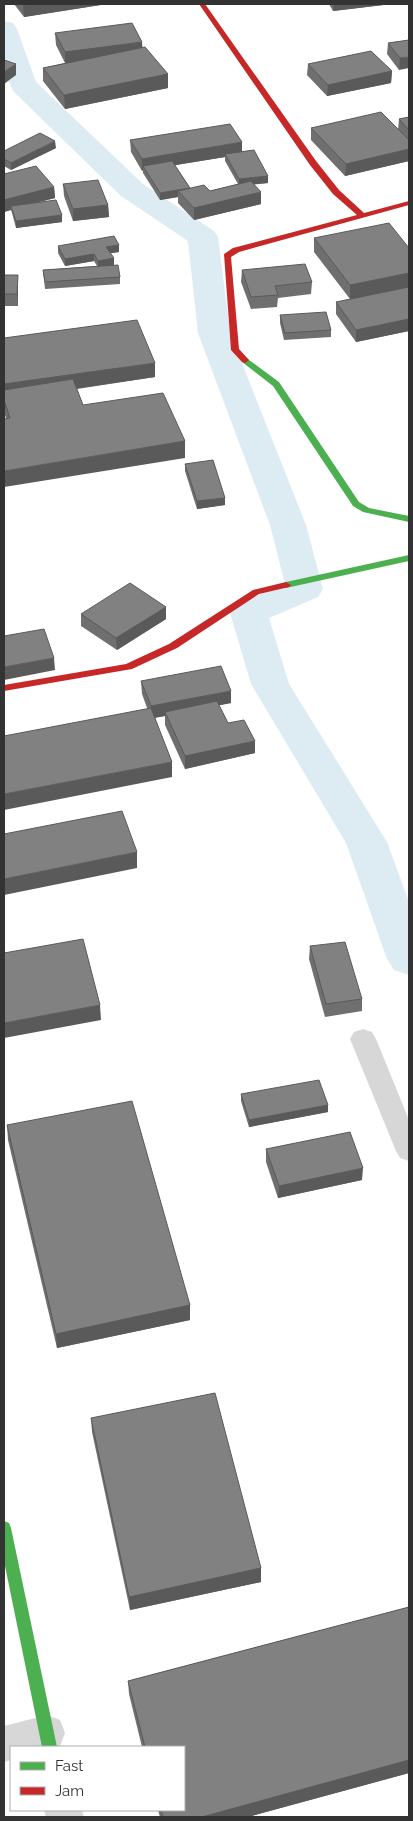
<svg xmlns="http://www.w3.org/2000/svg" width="413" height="1821" viewBox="0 0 413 1821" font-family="Raleway,sans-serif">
<rect width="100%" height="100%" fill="#fff"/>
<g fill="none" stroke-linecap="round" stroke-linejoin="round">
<path fill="#ddebf3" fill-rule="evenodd" d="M4 21 13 23 17 29 36 82 143 184 214 231 218 237 230 333 306 525 323 589 318 597 269 618 289 684 387 842 409 902V975L394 970 387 959 346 843 251 684 230 613 236 605 285 584 270 525 198 333 188 241 121 196 13 91 4 69Z"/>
<path fill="#d7d7d7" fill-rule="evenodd" d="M363 1029 372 1032 376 1039 409 1120V1161L400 1158 396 1151 350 1039 354 1032Z"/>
<g fill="#d7d7d7" fill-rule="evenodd">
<path d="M47 1715 60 1720 65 1733 60 1746 11 1747V1760L4 1762V1726Z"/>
<path d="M44 1810H82L84 1817H46Z"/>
</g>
<g fill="#4caf50" fill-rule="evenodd">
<path d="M245 357 279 382 359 502 369 508 409 516V522L363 512 353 506 273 386 242 362 241 360Z"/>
<path d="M409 555V561L286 588 281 585 286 582Z"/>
<path d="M4 1521 9 1523 11 1528 57 1747H42L4 1561Z"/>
</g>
<g fill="#c62828" fill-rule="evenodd">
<path d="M199 4H205L316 161 339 190 364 213 409 201V205L239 252 231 257 239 349 249 360 245 363 242 362 231 350 224 254 233 248 357 215 333 194 310 165Z"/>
<path d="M286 582 291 585 289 587 259 594 177 648 132 669 4 691V685L126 664 169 644 253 590Z"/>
</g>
</g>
<g fill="#6f6f6f" fill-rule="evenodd">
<path d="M14 4H107L24 17Z"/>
<path d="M329 4H392L333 11Z"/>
<path d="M55 33 143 48 168 74V88L65 109 43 81V68L65 63 56 45Z"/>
<path d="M409 40 399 70 387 54 388 43Z"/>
<path d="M308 64 392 71 391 83 327 96 307 75Z"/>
<path d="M409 117V161L345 176 311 140V128L398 130 399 119Z"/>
<path d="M130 140 242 152 268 176V183L254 184 261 204 194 220 178 203V197L160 200 143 173V170L142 171 131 152ZM225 157V161L238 184 210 191 190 188 175 165Z"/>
<path d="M56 148 11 170 4 166V151Z"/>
<path d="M4 174 54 187 55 198 39 202 62 222 16 228 12 213 11 210 4 212Z"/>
<path d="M63 184 108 205 109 217 73 221 64 196Z"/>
<path d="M314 238 409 248V331L356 342 336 314V302L350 299 314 252Z"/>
<path d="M119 245V252L110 253 114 258V265L120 277V284L45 289 43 270 97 266 94 261 65 266 58 253V246Z"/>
<path d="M242 270 312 282 311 294 278 298 277 307 251 309 241 282Z"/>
<path d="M4 275 18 287V306H4Z"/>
<path d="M280 315 331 330V337L284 340 280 323Z"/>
<path d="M4 338 155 377 77 389 83 405 185 441V458L6 418 4 413Z"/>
<path d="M185 464 225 505 197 509 185 471Z"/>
<path d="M166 607V619L117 650 81 626V614Z"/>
<path d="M141 681 231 703 219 705 228 723 255 753 185 769 165 725V716L155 718 172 777 142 694Z"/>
<path d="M310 946 362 999V1011L325 1017 309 959Z"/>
<path d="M241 1094 328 1105V1112L249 1127 241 1101Z"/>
<path d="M7 1125 190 1305V1320L57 1348 8 1140Z"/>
<path d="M266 1149 362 1180 278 1198 266 1162Z"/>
<path d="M91 1418 261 1568V1582L130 1610 92 1432Z"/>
<path d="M409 1607V1773L248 1817H160L158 1810H184V1747H142L129 1694 128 1681Z"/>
</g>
<g fill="#5a5a5a">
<path d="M38 4H107L24 17 23 6Z"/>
<path d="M334 4H392L333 11Z"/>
<path d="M142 42 143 53 65 63V52Z"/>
<path d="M409 57V68L399 70 400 58Z"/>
<path d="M16 64V75L4 84V72Z"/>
<path d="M392 71 391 83 327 96 328 85Z"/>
<path d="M168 74V88L65 109 64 95Z"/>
<path d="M55 141 56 148 11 170V163Z"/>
<path d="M242 142V154H225V157L146 170 143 166V170L142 171V159Z"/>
<path d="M409 149V161L345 176 346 164Z"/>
<path d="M268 176V183L239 186V179Z"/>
<path d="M54 187 55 198 12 209 11 206V210L4 212V200Z"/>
<path d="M190 188 183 196 178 191V197L160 200V193Z"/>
<path d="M261 192V204L194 220V208Z"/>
<path d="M108 205 109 217 73 221V209Z"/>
<path d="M62 215V222L16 228V221Z"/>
<path d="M119 245V252L106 254V247Z"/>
<path d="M94 254V261L65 266V259Z"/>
<path d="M114 258V266L98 268V261Z"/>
<path d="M409 273V287L350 300V285Z"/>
<path d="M18 275V306L17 294Z"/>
<path d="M409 319V331L356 342V330Z"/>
<path d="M155 363V377L4 399V384Z"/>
<path d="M185 441V458L4 487V471Z"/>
<path d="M225 498V505L197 509V501Z"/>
<path d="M166 607V619L117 650 116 638Z"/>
<path d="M54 658 55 670 4 680V667Z"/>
<path d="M231 691V703L166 716 165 712V716L151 718V706Z"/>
<path d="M255 741V753L185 769V756Z"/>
<path d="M172 762V777L4 810V794Z"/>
<path d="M137 852V868L4 895V879Z"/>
<path d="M100 1005 101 1020 4 1038V1023Z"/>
<path d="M328 1105V1112L249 1127V1120Z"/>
<path d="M363 1168 362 1180 278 1198 279 1186Z"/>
<path d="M190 1305V1320L57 1348 56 1334Z"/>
<path d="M261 1568V1582L130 1610 129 1597Z"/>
<path d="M409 1760V1773L248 1817H202Z"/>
</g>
<g fill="#818181" stroke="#5a5a5a">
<path d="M21 4H38L23 6Z"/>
<path d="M132 23 142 42 65 52 55 33Z"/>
<path d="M409 40V57L400 58 388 43Z"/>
<path d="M145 47 168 74 64 95 43 68Z"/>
<path d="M371 51 392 71 328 85 308 64Z"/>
<path d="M4 60 16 64 4 72Z"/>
<path d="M381 112 409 140V149L346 164 311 128Z"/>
<path d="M409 117V130L399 119Z"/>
<path d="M230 124 242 142 142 159 130 140Z"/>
<path d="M40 133 55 141 11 163 4 159V151Z"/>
<path d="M254 150 268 176 239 179 225 154Z"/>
<path d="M172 161 190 188 160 193 143 166Z"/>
<path d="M36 166 54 187 4 200V174Z"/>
<path d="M98 180 108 205 73 209 63 184Z"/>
<path d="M251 181 261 192 194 208 178 191 204 185 210 191Z"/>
<path d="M56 200 62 215 16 221 11 206Z"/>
<path d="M389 223 409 248V273L350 285 314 238Z"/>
<path d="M114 236 119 245 106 247 114 258 98 261 94 254 65 259 58 246Z"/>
<path d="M305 264 312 282 275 286 278 295 251 297 242 270Z"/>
<path d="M118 265 120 277 45 282 43 270Z"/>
<path d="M4 275H18L17 294H4Z"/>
<path d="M409 287V319L356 330 336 302Z"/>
<path d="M326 312 331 330 285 333 280 315Z"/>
<path d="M137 320 155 363 4 384V338Z"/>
<path d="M73 379 83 405 163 393 185 441 4 471V419L10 418 4 400V390Z"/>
<path d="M213 460 225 498 197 501 185 464Z"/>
<path d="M130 583 166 607 116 638 81 614Z"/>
<path d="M44 629 54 658 4 667V636Z"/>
<path d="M221 666 231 691 151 706 141 681Z"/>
<path d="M217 701 228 723 244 720 255 741 185 756 165 712Z"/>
<path d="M151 708 172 762 4 794V736Z"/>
<path d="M122 811 137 852 4 879V834Z"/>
<path d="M83 939 100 1005 4 1023V953Z"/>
<path d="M345 942 362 999 326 1004 310 946Z"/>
<path d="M319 1080 328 1105 249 1120 241 1094Z"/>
<path d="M132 1101 190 1305 56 1334 7 1125Z"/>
<path d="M350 1132 363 1168 279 1186 266 1149Z"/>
<path d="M215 1393 261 1568 129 1597 91 1418Z"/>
<path d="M409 1607V1760L202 1817H163L161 1810H184V1747H145L128 1681Z"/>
</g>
<rect width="413" height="1821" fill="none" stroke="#333333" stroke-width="10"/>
<rect x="10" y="1746" width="175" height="65" fill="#ffffff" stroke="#adadad"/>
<rect x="20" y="1762" width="25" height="8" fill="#4caf50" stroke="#adadad"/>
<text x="55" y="1771" font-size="15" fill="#333333">Fast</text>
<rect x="20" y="1787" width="25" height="8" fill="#c62828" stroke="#adadad"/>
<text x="55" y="1796" font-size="15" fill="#333333">Jam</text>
</svg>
